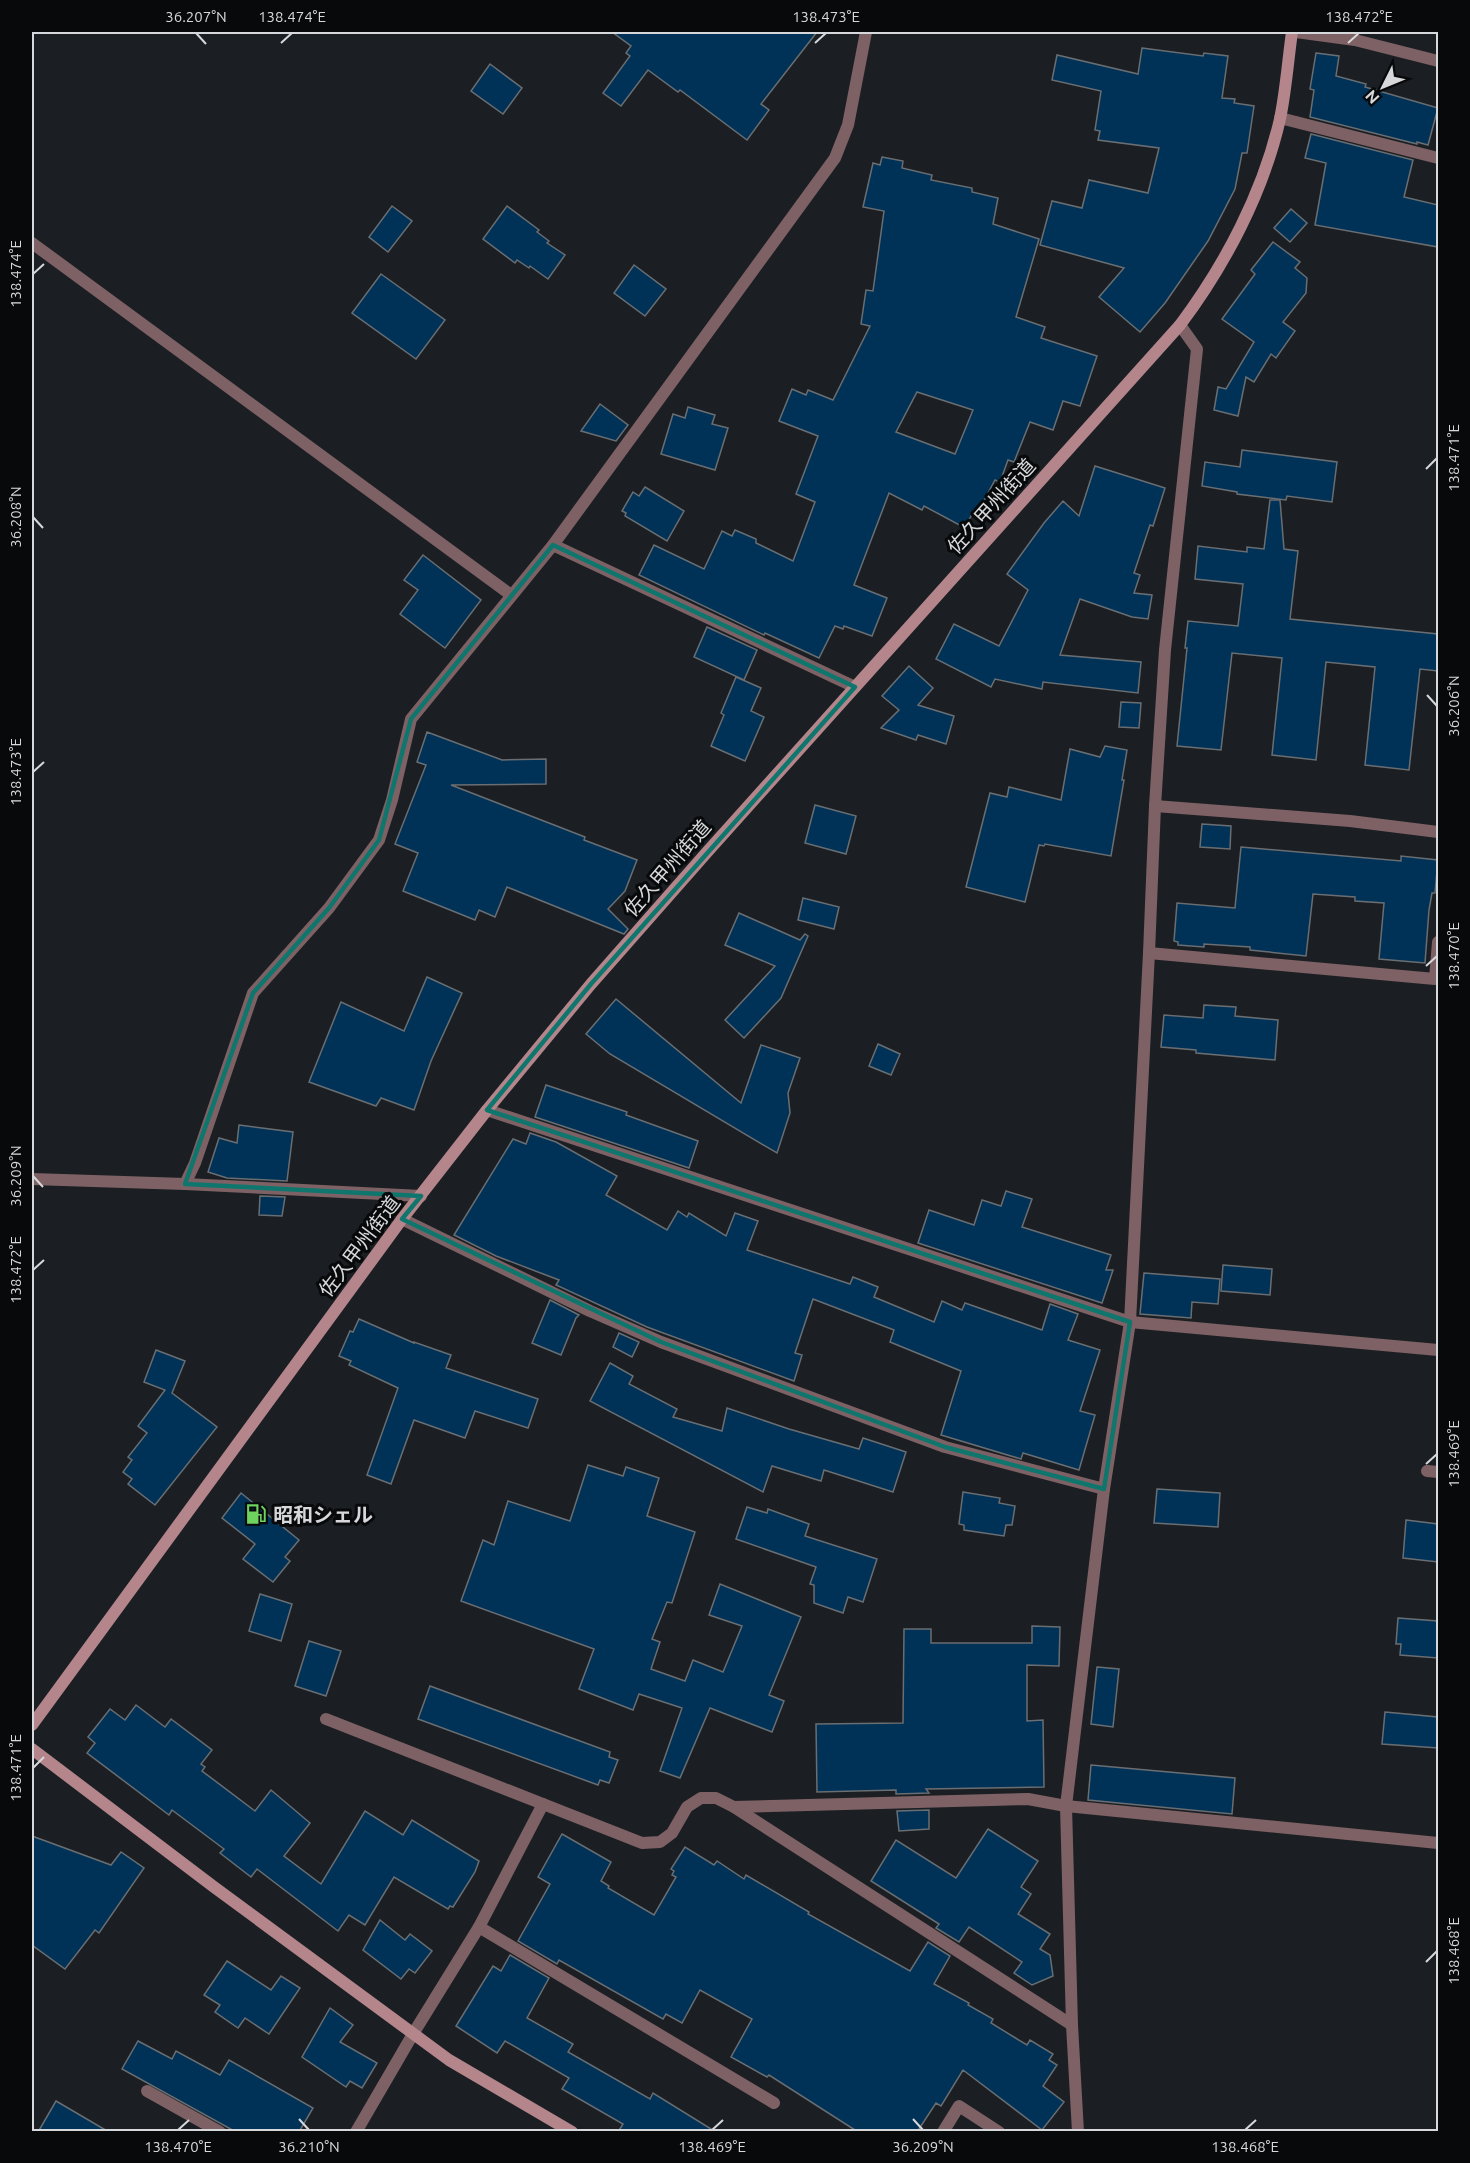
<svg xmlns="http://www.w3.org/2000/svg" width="1470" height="2163" viewBox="0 0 1470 2163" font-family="Ubuntu,'Noto Sans JP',sans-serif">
<rect width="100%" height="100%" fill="#1b1f23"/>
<g fill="#003157" stroke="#696e72" stroke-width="1.5" fill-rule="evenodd">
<path d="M612 32H817L761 104 769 110 747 140 680 90 678 92 648 70 621 106 603 93 630 56 626 53 631 46Z"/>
<path d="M1142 48 1203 56 1204 53 1228 56 1222 98 1235 99 1234 103 1254 106 1247 153H1242L1235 189 1208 241 1165 303 1140 332 1099 297 1124 268 1040 245 1052 201 1082 208 1089 180 1148 193 1159 148 1098 140 1100 131 1095 130 1101 91 1052 80 1057 55 1138 74Z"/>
<path d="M1316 53 1339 56 1336 76 1366 84 1365 87 1438 108 1428 145 1417 142V144L1310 117 1314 90 1310 89Z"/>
<path d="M490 64 522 88 503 114 471 91Z"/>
<path d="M1311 134 1413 160 1404 197 1438 205V247L1315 225 1326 163 1305 158Z"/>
<path d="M882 157 903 161 902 168 932 175 931 180 972 188V192L998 198 993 224 1039 239 1016 317 1045 327 1041 338 1097 356 1080 406 1063 401 1053 430 1030 422 1014 462 1008 460 1000 482 995 480 978 512 974 510 965 528 924 506 922 510 889 493 854 585 887 598 872 636 844 626 843 629 835 626 819 658 765 633 764 635 639 575 654 545 704 569 722 531 732 536 735 530 756 539V543L793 561 815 502 796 494 818 436 779 421 792 389 806 395 808 390 833 400 870 326 861 324 866 290 873 291 884 211 863 207 873 163 880 165ZM917 392 973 410 955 454 896 432Z"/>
<path d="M392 206 412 221 388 252 369 237Z"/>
<path d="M507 206 539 230 537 232 549 241 547 243 565 255 548 279 530 266 529 268 517 260 515 263 483 239Z"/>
<path d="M1291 209 1307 223 1290 242 1274 228Z"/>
<path d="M1273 242 1300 262 1295 268 1307 278 1306 293 1283 322 1295 331 1276 358 1271 354 1254 382 1246 377 1238 416 1214 410 1218 387 1226 389 1254 342 1222 319 1255 274 1251 270Z"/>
<path d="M634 265 666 289 645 316 614 293Z"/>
<path d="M381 274 445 320 416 359 352 313Z"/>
<path d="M600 404 628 425 616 441 581 431Z"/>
<path d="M688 407 715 415 712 424 728 428 715 470 661 454 673 414 685 418Z"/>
<path d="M1242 450 1337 462 1332 502 1287 496 1286 500 1237 494V492L1202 486 1205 462 1240 467Z"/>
<path d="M1095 466 1165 488 1153 526 1150 525 1134 573 1140 575 1134 593 1152 595 1148 619 1132 617 1080 599 1060 655 1141 662 1138 693 1043 682 1042 689 995 679 991 687 936 659 954 624 999 646 1028 590 1007 574 1044 523 1063 501 1079 516Z"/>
<path d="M645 487 684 511 667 541 625 516 626 513 622 511 633 492 639 496Z"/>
<path d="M1270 500H1280L1284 549 1298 551 1290 619 1438 634V671L1420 669 1409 770 1365 765 1375 667 1326 662 1316 760 1272 755 1282 658 1232 653 1221 750 1177 746 1187 648H1185L1188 621 1238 626 1243 584 1195 579 1198 546 1247 552V547L1264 549Z"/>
<path d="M423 555 481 600 445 648 400 614 418 590 404 580Z"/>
<path d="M707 627 757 650 744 680 694 657Z"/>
<path d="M909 666 933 688 918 705 954 716 946 744 918 735 916 740 881 728 899 710 882 696Z"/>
<path d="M736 677 761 688 751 711 764 717 745 761 711 746 724 715 721 713Z"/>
<path d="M1121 702 1141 703 1139 728 1119 727Z"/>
<path d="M427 732 502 760 546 759V784L451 785 585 837 584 840 637 860 625 891 608 909 628 929 624 934 507 887 495 917 479 910 475 920 403 891 418 853 395 844 426 765 417 762Z"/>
<path d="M1105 746 1127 750 1122 780H1124L1111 856 1045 844 1044 846 1039 845 1025 902 966 887 990 793 1007 797 1009 787 1061 800 1070 749 1100 757Z"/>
<path d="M815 805 856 816 846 854 805 843Z"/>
<path d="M1202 824 1231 826 1230 849 1200 847Z"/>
<path d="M1241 847 1401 861V856L1438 860 1435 893H1432L1429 910 1425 963 1379 959 1384 903 1355 901V897L1313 894 1306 956 1250 950V947L1204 944V947L1178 945V942L1174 941 1177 903 1235 908Z"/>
<path d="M803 898 839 907 834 929 798 920Z"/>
<path d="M739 913 800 940 805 934 808 936 781 998 744 1038 725 1020 775 966 725 945Z"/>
<path d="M427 977 462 993 431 1061 414 1110 381 1098 376 1106 309 1082 341 1002 404 1031Z"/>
<path d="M616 999 741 1103 761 1045 800 1058 788 1093 790 1113 777 1153 610 1054 586 1034Z"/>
<path d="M1204 1005 1236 1007 1235 1016 1278 1020 1275 1060 1196 1053V1050L1161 1047 1164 1015 1203 1018Z"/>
<path d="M878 1044 900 1054 891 1075 869 1066Z"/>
<path d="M546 1085 627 1112 626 1115 698 1141 689 1168 535 1117Z"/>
<path d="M239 1125 293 1132 287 1181 227 1178 208 1172 219 1138 237 1143Z"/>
<path d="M530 1133 556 1142 617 1176 606 1195 667 1230 678 1211 687 1217 689 1213 726 1236 735 1213 758 1221 747 1250 850 1284 853 1277 878 1287 874 1297 934 1322 942 1301 962 1310 965 1303 1042 1330 1050 1304 1078 1314 1068 1340 1100 1350 1080 1411 1095 1415 1079 1470 1023 1453 1021 1459 941 1435 961 1371 890 1342 894 1330 813 1299 795 1353 802 1355 794 1381 647 1327 556 1285 559 1280 496 1256 454 1235 513 1139 526 1144Z"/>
<path d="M1006 1191 1032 1199 1022 1227 1111 1255 1106 1270H1113L1102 1303 918 1243 929 1210 974 1225 982 1200 1001 1206Z"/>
<path d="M260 1196 285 1197 282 1216 259 1215Z"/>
<path d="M1223 1265 1272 1269 1270 1295 1221 1291Z"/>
<path d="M1144 1273 1220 1279 1218 1304 1192 1302 1191 1318 1140 1314Z"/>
<path d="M550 1300 579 1315 576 1318 561 1355 532 1343Z"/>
<path d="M359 1319 414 1343V1342L451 1355 446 1368 538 1399 528 1428 475 1411 465 1438 414 1420 391 1484 367 1475 398 1388 349 1365 351 1361 339 1356 350 1331 353 1332Z"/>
<path d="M619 1333 639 1342 632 1357 613 1347Z"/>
<path d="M156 1350 185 1361 172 1393 217 1427 155 1505 128 1484 132 1479 123 1472 132 1460 128 1457 147 1433 138 1426 165 1390 144 1382Z"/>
<path d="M610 1363 633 1376 629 1384 677 1409 673 1417 722 1431 727 1408 789 1429 859 1449 863 1438 906 1452 893 1492 824 1470 821 1481 772 1466 763 1492 590 1401Z"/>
<path d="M588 1465 623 1476 626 1467 659 1478 647 1516 695 1532 672 1603 667 1602 652 1639 660 1642 651 1669 685 1681 693 1660 723 1672 742 1626 709 1615 720 1584 801 1617 769 1695 784 1701 772 1732 710 1708 680 1778 660 1771 682 1708 639 1694 633 1710 579 1689 594 1649 461 1601 483 1540 494 1545 508 1501 570 1521Z"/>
<path d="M1157 1489 1220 1493 1218 1527 1154 1523Z"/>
<path d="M963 1492 1000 1498 999 1503 1015 1506 1012 1525H1006L1004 1536 964 1530V1525L959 1524Z"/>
<path d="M241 1493 299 1540 285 1557 290 1561 273 1582 243 1559 255 1544 222 1518Z"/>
<path d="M747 1507 767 1513 768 1509 809 1524 805 1536 877 1559 863 1602 848 1597 843 1613 814 1603V1585L810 1584 816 1567 736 1539Z"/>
<path d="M1406 1520 1438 1524V1562L1403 1558Z"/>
<path d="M260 1594 292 1604 281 1641 249 1631Z"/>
<path d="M1398 1618 1438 1621V1658L1400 1655 1401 1644H1396Z"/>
<path d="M1032 1626 1060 1627 1059 1666 1027 1665V1721L1043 1720 1044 1787 926 1789 929 1793 896 1794V1790L817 1792 816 1724 903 1723 904 1629H931V1643H1032Z"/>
<path d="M309 1641 341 1651 326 1696 295 1686Z"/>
<path d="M1097 1667 1119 1669 1113 1727 1091 1724Z"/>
<path d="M430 1686 610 1752 609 1757 618 1760 609 1783 600 1780 598 1785 418 1719Z"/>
<path d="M136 1705 165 1727 171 1719 212 1750 201 1764 205 1767 202 1771 255 1811 271 1790 310 1823 284 1856 321 1884 365 1811 403 1835 412 1820 479 1861 475 1872 453 1907 450 1906 448 1909 394 1877 365 1925 349 1915 338 1931 257 1869 251 1877 220 1853 224 1849 172 1810 169 1815 87 1753 95 1743 88 1737 110 1709 125 1720Z"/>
<path d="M1385 1712 1438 1717V1748L1382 1744Z"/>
<path d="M1091 1765 1235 1778 1232 1814 1088 1800Z"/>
<path d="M929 1810V1829L899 1831 897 1811Z"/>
<path d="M988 1829 1038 1861 1021 1887 1031 1894 1018 1914 1050 1934 1040 1949 1050 1955 1053 1976 1032 1985 1014 1973 1022 1962 969 1927 959 1942 936 1928 939 1924 871 1881 896 1840 956 1878Z"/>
<path d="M562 1834 611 1862 601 1881 609 1886 608 1888 654 1915 676 1877 672 1875 674 1871 671 1869 685 1847 714 1865 717 1861 744 1879 746 1875 809 1912 808 1914 910 1971 928 1942 950 1956 934 1984 969 2003 968 2005 993 2019 991 2023 1027 2045 1030 2040 1053 2054 1049 2060 1057 2065 1043 2086 1064 2102 1042 2130 963 2070 941 2106 936 2103 917 2132H858L769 2075 767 2077 731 2057 752 2019 700 1990 682 2023 666 2014 663 2019 559 1960 557 1964 518 1941 550 1884 538 1877Z"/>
<path d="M32 1836 111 1865 121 1852 144 1868 99 1933 95 1930 65 1969 32 1945Z"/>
<path d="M380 1920 405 1940 410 1934 432 1951 415 1973 409 1969 401 1979 363 1950Z"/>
<path d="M510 1955 549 1978 527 2018 573 2044 568 2052 650 2099 653 2093 716 2132H618L623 2124 562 2089 569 2078 505 2041 497 2053 456 2026 493 1966 501 1971Z"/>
<path d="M227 1961 271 1990 281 1976 300 1988 269 2034 245 2018 238 2028 215 2012 220 2005 204 1995Z"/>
<path d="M330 2008 353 2025 340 2042 377 2063 362 2088 350 2081 346 2087 302 2057Z"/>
<path d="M138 2041 172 2059 176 2051 220 2075 229 2060 313 2108 299 2132H236L122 2069Z"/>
<path d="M56 2101 109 2132H38Z"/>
</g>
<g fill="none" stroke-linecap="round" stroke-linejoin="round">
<g stroke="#7e6164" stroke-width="12">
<path d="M1296 32 1355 40 1438 61"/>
<path d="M1280 118 1438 158"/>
<path d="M32 243 511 595"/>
<path d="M553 545 855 687"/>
<path d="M1155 806 1350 821 1438 832"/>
<path d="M1149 953 1435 979 1438 942"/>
<path d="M487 1110 1130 1322 1438 1350"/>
<path d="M32 1179 185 1184 421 1196"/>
<path d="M185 1184 195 1163 253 993 329 908 379 840 392 800 411 719 553 545 835 158 848 125 866 32"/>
<path d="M402 1219 590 1311 661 1342 945 1447 1104 1489"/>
<path d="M1427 1471 1438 1472"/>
<path d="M326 1719 543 1804"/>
<path d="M734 1807 1028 1799 1066 1806 1438 1843"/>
<path d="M479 1927 774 2103"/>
<path d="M147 2091 220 2132"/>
<path d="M356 2132 413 2034 479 1927 543 1804 642 1843 660 1842 672 1833 687 1807 701 1798H716L734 1807 1072 2025"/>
<path d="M943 2132 959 2106 999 2132"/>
<path d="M1078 2132 1072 2025 1066 1806 1104 1489 1130 1322 1149 953 1155 806 1165 650 1197 349 1180 325"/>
</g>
<g stroke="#b4868b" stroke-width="12">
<path d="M32 1725 402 1219 487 1110 591 984 708 851 1180 325C1225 265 1263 193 1280 119 1286 90 1288 60 1292 32"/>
<path d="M32 1749 214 1887 449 2060 572 2132"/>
</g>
</g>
<path fill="none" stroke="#0f766e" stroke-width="4.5" stroke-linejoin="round" d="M553 545 855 687 591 984 487 1110 1130 1322 1104 1489 945 1447 661 1342 402 1219 421 1196 185 1184 253 993 329 908 379 840 411 719Z"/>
<path fill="none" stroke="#d6d8db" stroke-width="2" d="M196 33 206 44M281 43 292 33M815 43 826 33M1348 43 1359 33M33 274 44 264M1426 469 1437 458M33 517 43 528M1427 695 1437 706M33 772 44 762M1426 966 1437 956M33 1176 43 1187M33 1270 44 1260M1426 1464 1437 1454M33 1768 44 1757M1426 1962 1437 1951M299 2119 309 2130M913 2119 923 2130M178 2130 189 2120M712 2130 723 2120M1245 2130 1256 2120"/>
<defs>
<g id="fuel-bare" transform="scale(1.62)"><path d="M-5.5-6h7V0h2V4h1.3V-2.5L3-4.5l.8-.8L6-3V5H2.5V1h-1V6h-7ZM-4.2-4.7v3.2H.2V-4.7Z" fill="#6fd360" stroke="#07090a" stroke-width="2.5" paint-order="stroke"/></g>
</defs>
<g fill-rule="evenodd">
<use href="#fuel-bare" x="256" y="1514"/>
</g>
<g text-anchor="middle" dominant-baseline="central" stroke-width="6" stroke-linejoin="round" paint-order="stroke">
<g font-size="20" fill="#d6d8db" stroke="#07090a">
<text transform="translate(991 506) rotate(-48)">佐久甲州街道</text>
<text transform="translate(667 868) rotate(-49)">佐久甲州街道</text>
<text transform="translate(359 1246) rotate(-53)">佐久甲州街道</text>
</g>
<g font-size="20" font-weight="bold" fill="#d6d8db" stroke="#07090a" text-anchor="start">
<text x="273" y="1514">昭和シェル</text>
</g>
</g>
<rect width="1470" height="2163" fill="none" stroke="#07090a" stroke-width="66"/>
<g transform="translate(1383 87) rotate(227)" stroke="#07090a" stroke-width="4.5" paint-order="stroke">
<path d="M0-4.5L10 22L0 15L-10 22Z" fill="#d6d8db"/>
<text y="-9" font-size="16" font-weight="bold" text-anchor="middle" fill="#d6d8db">N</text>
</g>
<rect x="33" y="33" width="1404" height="2097" fill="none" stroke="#d6d8db" stroke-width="2"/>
<g font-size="15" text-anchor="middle" fill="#d6d8db">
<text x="196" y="22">36.207°N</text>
<text x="292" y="22">138.474°E</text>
<text x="826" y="22">138.473°E</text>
<text x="1359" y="22">138.472°E</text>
<text transform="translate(16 274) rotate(-90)" y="5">138.474°E</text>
<text transform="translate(1454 458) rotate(-90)" y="5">138.471°E</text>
<text transform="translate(16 517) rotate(-90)" y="5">36.208°N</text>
<text transform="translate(1454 706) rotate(-90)" y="5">36.206°N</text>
<text transform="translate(16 772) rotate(-90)" y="5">138.473°E</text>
<text transform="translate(1454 956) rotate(-90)" y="5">138.470°E</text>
<text transform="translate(16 1176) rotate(-90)" y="5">36.209°N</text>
<text transform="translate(16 1270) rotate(-90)" y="5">138.472°E</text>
<text transform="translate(1454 1454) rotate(-90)" y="5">138.469°E</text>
<text transform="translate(16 1768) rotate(-90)" y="5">138.471°E</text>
<text transform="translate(1454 1951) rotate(-90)" y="5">138.468°E</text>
<text x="178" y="2152">138.470°E</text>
<text x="309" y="2152">36.210°N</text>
<text x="712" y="2152">138.469°E</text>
<text x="923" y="2152">36.209°N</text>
<text x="1245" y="2152">138.468°E</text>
</g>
</svg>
